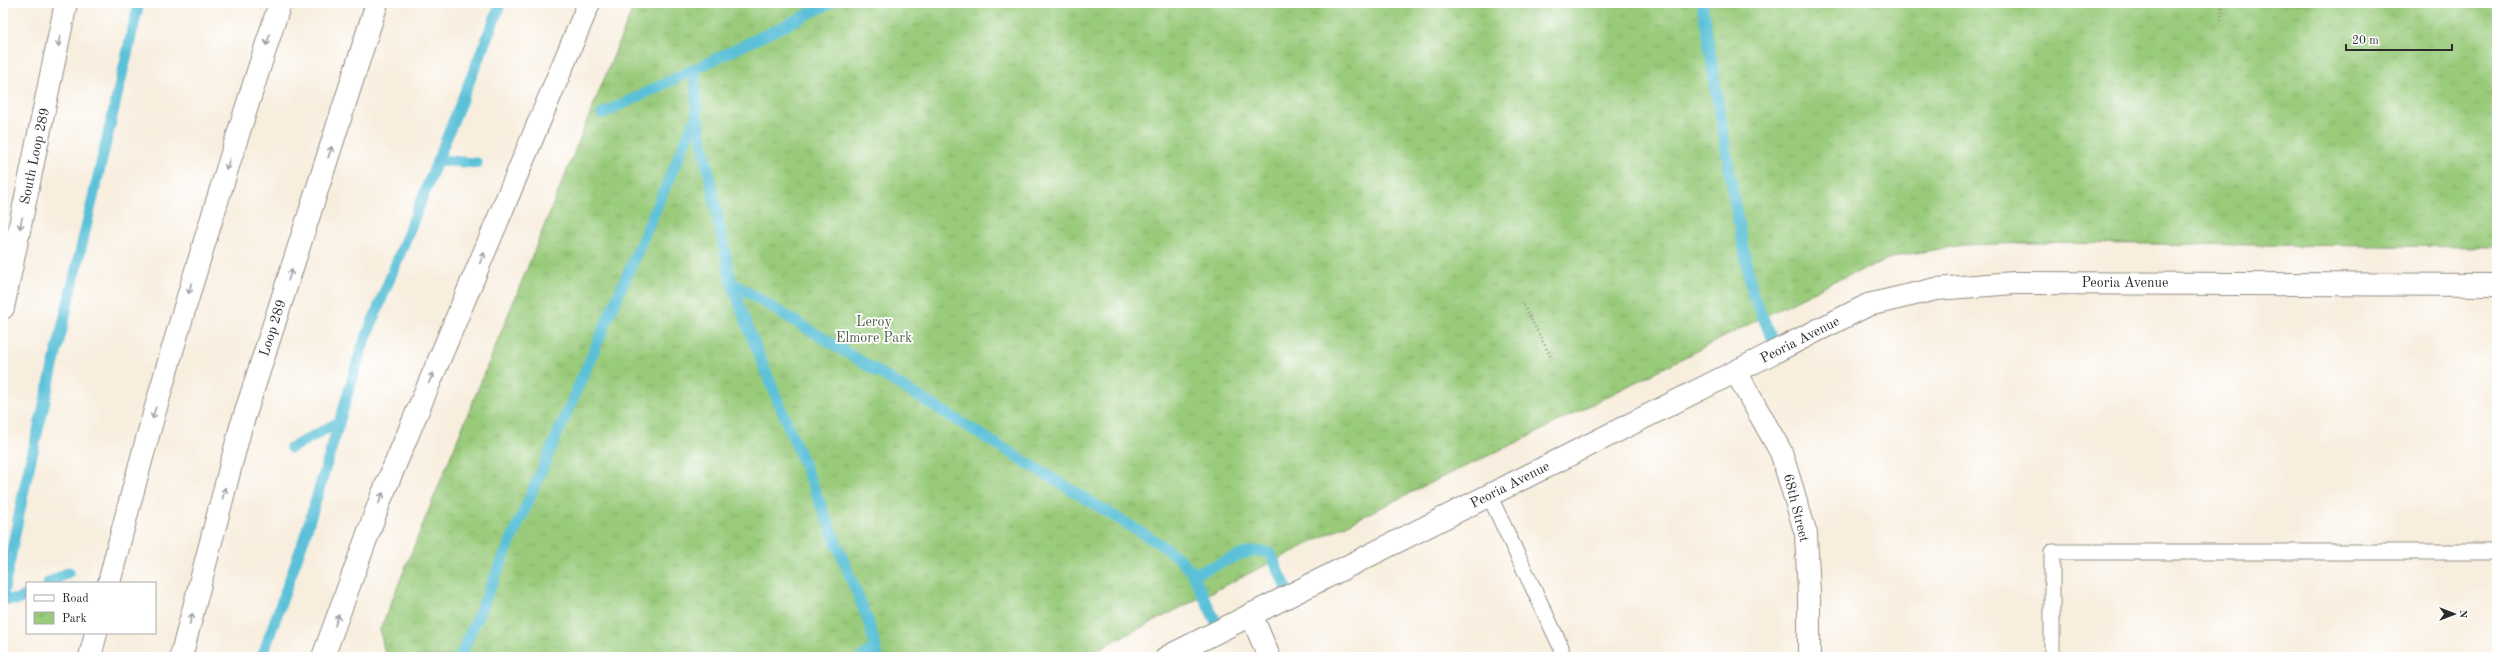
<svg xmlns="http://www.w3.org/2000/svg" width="2500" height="660" viewBox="0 0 2500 660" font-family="'Old Standard TT',serif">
<defs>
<pattern id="park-tufts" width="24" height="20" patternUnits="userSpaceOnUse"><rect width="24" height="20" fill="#99cb7a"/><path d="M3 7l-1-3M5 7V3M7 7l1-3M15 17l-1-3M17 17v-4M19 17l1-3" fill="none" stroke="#84ae6a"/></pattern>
</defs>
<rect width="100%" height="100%" fill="#fff"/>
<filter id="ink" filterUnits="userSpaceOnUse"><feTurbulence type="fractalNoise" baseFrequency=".025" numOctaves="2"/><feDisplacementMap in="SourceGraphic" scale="8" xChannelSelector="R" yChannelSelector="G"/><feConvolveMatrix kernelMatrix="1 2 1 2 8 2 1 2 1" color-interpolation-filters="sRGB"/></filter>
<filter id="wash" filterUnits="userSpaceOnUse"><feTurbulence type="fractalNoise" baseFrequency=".012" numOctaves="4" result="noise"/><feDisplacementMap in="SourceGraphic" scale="16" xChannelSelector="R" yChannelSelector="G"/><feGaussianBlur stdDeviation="0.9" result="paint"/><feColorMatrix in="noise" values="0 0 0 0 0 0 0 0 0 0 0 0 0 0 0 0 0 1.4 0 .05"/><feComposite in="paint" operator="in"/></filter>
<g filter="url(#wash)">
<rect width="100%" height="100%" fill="#f8eede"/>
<path fill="url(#park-tufts)" stroke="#627b52" d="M635 3H2497V247L2034 243 1963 245 1898 256 1830 283 1524 439 1434 481 1082 657H389L384 650 380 630Z"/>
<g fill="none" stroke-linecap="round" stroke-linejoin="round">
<g stroke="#5bc1d8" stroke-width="11">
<path d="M1702 3 1735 205 1753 295 1778 351"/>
<path d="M694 69 697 115 731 282 750 333 868 620 878 657"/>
<path d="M602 114 831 3"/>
<path d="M437 160 477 163"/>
<path d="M731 282 1160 544 1182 561 1192 573 1220 630"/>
<path d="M291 448 339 422"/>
<path d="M1192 573C1221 568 1242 545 1270 553L1290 595"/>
<path d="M48 583 69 572"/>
<path d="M3 594 25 485 139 3"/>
<path d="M3 599 18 600 27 595"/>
<path d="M262 657 305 536 361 350 501 3"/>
<path d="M460 657 696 117"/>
<path d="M862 657 876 646"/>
</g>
</g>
</g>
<g filter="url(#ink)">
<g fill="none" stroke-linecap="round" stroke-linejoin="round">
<g stroke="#928c84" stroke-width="17">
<g id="service">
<path d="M1489 495 1561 647 1562 657"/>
<path d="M2052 657V552H2497"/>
</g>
</g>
<g stroke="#928c84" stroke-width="24">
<g id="minor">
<path d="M1736 372 1781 452 1806 534 1809 593V657"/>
<path d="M1251 614 1269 657"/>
</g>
</g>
<g stroke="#928c84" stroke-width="24">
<path id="tertiary" d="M1167 657 1868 305 1936 289 2014 283 2497 285"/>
</g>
<g stroke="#928c84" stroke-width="24">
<g id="secondary">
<path d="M3 308 66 3"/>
<path d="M323 657 381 498 589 3"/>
</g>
</g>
<g stroke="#928c84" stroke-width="24">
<g id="motorway">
<path d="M109 583C158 387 218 195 280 3"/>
<path d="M90 657 96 633"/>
<path d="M181 657 240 430 377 3"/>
</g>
</g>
<g stroke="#928c84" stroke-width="2.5" stroke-dasharray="1 3" stroke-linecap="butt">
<path d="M2221 20 2222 3"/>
<path d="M1522 302 1552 359"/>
</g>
<use href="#service" stroke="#fff" stroke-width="15"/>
<use href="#minor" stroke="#fff" stroke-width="22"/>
<use href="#tertiary" stroke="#fff" stroke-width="22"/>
<use href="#secondary" stroke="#fff" stroke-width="22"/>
<use href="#motorway" stroke="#fff" stroke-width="22"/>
</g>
<defs><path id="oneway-shaft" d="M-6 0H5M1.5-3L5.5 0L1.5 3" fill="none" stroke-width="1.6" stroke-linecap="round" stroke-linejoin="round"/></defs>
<g stroke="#a0a0a0">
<use href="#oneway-shaft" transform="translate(268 40) rotate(108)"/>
<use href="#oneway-shaft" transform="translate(59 41) rotate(102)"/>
<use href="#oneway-shaft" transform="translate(330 152) rotate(-72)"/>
<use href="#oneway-shaft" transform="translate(228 164) rotate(108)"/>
<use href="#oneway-shaft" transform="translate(21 223) rotate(102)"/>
<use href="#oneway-shaft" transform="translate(482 258) rotate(-67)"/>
<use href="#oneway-shaft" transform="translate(290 275) rotate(-72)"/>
<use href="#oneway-shaft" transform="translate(190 288) rotate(106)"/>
<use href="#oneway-shaft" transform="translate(431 378) rotate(-67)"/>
<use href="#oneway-shaft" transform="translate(154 413) rotate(106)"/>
<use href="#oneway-shaft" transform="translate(224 493) rotate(-75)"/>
<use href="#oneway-shaft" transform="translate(381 498) rotate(-69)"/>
<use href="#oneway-shaft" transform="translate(191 619) rotate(-75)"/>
<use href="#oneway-shaft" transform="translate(337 620) rotate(-70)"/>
</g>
</g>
<g text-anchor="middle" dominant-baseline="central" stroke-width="3.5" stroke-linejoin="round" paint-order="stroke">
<g font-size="14" fill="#2b2b2b" stroke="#fff">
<text transform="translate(35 156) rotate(-78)">South Loop 289</text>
<text x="2125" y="283">Peoria Avenue</text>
<text transform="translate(273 328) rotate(-72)">Loop 289</text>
<text transform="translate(1800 340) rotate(-27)">Peoria Avenue</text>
<text transform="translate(1510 485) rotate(-27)">Peoria Avenue</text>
<text transform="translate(1796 508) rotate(76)">68th Street</text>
</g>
<g font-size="14" fill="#4c5b43" stroke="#fff">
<text x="874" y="322">Leroy<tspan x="874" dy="16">Elmore Park</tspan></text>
</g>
</g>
<rect width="2500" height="660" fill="none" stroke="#fff" stroke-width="16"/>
<rect x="26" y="582" width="130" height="52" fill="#ffffff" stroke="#aaaaaa"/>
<rect x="34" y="595" width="20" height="6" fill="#ffffff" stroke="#aaaaaa"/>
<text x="62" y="602" font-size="12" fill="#2b2b2b">Road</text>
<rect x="34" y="612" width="20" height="12" fill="url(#park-tufts)" stroke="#aaaaaa"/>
<text x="62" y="622" font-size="12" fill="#2b2b2b">Park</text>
<g transform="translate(2454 614) rotate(90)" stroke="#ffffff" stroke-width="3" paint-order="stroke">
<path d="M0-3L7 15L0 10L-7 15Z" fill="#2b2b2b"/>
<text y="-6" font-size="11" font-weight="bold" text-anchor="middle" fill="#2b2b2b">N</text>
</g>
<path d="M2346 44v6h106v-6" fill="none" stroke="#2b2b2b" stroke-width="2"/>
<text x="2352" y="44" font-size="12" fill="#2b2b2b" stroke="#ffffff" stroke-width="3" paint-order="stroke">20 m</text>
</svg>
